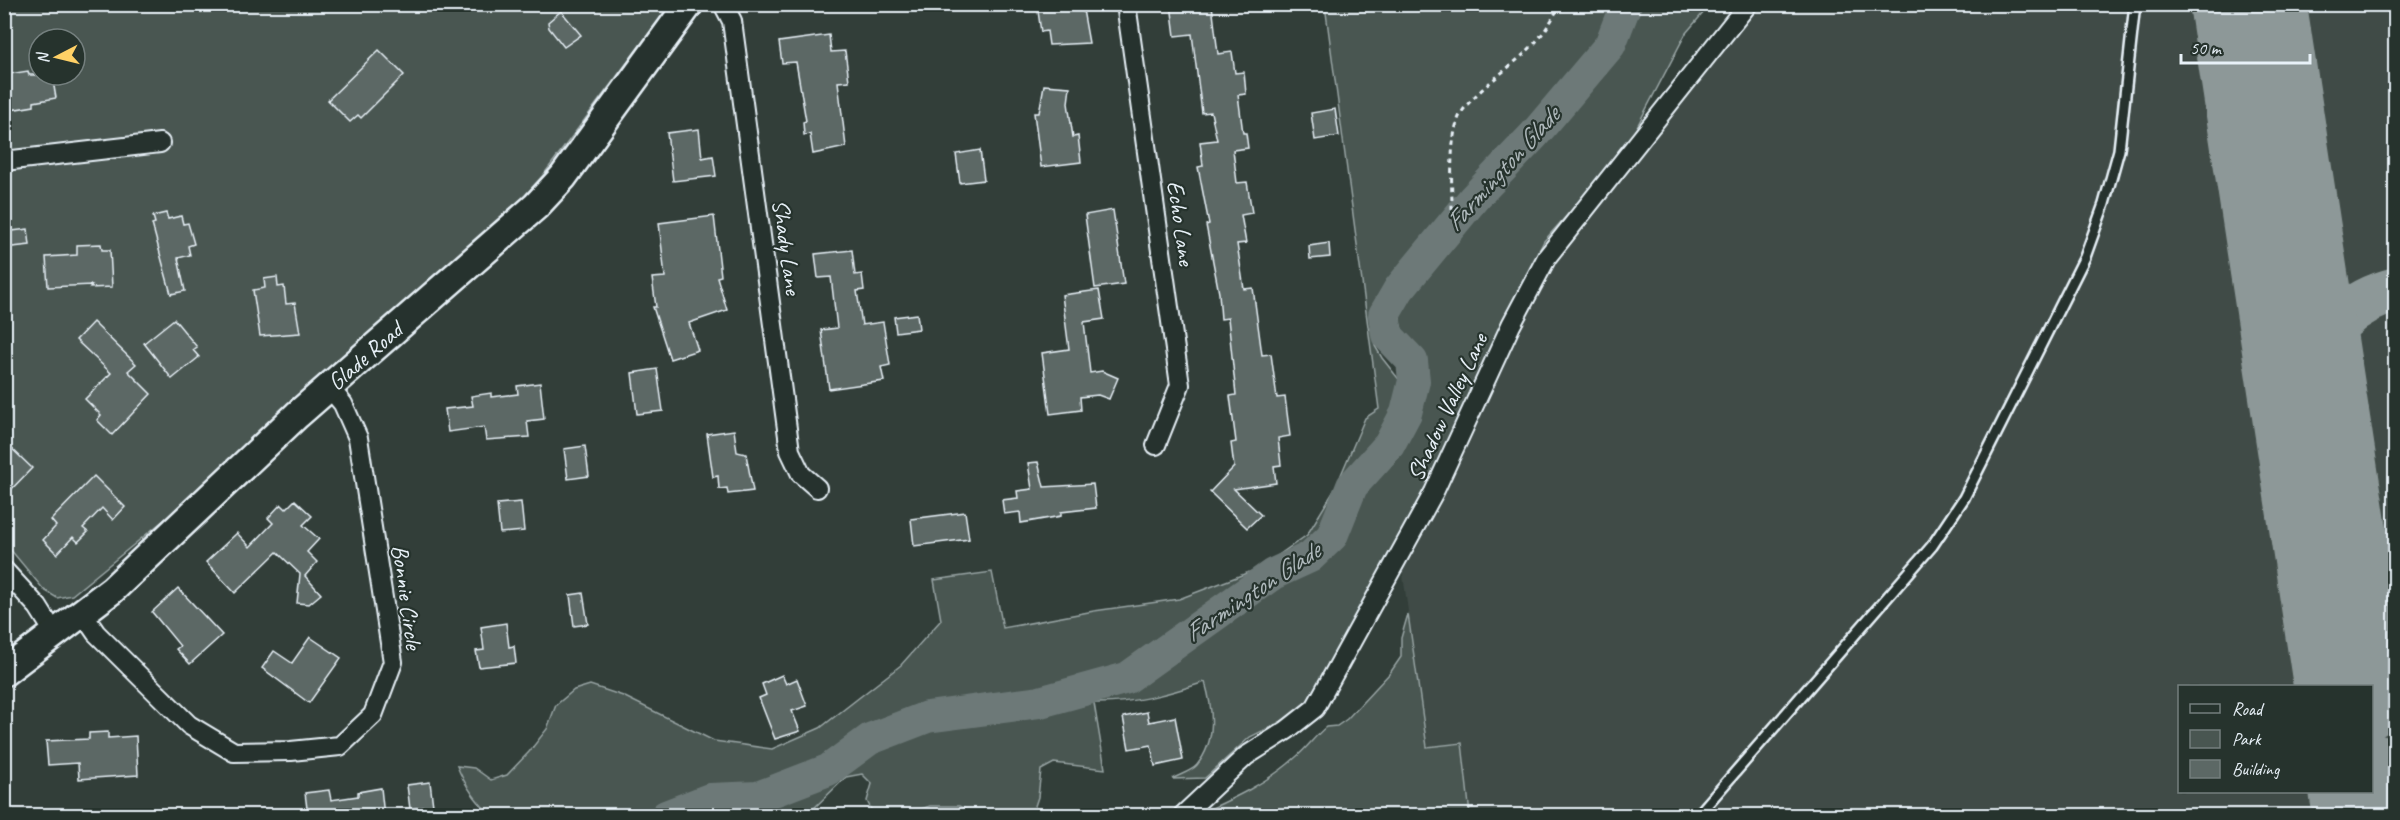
<svg xmlns="http://www.w3.org/2000/svg" width="2400" height="820" viewBox="0 0 2400 820" font-family="Caveat,sans-serif">
<rect width="100%" height="100%" fill="#323e39"/>
<filter id="ink" filterUnits="userSpaceOnUse"><feTurbulence type="fractalNoise" baseFrequency=".0167" numOctaves="2"/><feDisplacementMap in="SourceGraphic" scale="12" xChannelSelector="R" yChannelSelector="G"/><feConvolveMatrix kernelMatrix="1 2 1 2 8 2 1 2 1" color-interpolation-filters="sRGB"/></filter>
<g filter="url(#ink)">
<path fill="#3f4b46" fill-rule="evenodd" d="M1758 5H2395V815H1470L1462 743 1427 747 1402 568 1461 457 1512 342 1560 252 1742 28ZM2180 686H2372V792H2180Z"/>
<g fill="#495651" stroke="#98a4a4" stroke-width="1.5" fill-rule="evenodd">
<path d="M4 5H670L544 174 518 203 283 408 170 515 72 595 57 598 44 590 5 543ZM39 39H75V75H39Z"/>
<path d="M1325 5H1620L1605 44 1597 54 1497 168 1445 220 1393 282 1378 310 1372 327 1375 346 1382 358 1401 382 1403 392 1395 424 1383 434 1363 462 1329 532 1309 554 1267 575 1123 674 1094 685 1039 700 925 714 865 736 831 760 776 786 757 791 707 792 649 815 491 816C476 800 465 786 457 766L474 768 491 780 507 775 529 752 547 729 556 705 574 690 590 685 623 696 714 741 772 749 820 728 901 665 941 620 934 580 992 572 1003 628 1094 611 1179 599 1260 568 1307 535 1335 489 1365 418 1379 409Z"/>
<path d="M1631 5H1710L1686 33 1632 136 1594 185 1544 241 1502 324 1425 492 1311 697 1290 717 1250 737 1205 778 1172 779C1179 775 1192 771 1197 765 1217 740 1213 710 1205 682 1168 694 1133 704 1094 703L1105 769 1054 763 1041 770 1038 797 1032 815H978L959 806H930L904 815H874L867 801 872 784 862 774 846 777 809 813 677 816 702 806 765 801 837 770 870 744 928 721 1040 704 1129 680 1272 578 1310 561 1334 539 1353 491 1374 466 1396 446 1420 398 1424 369 1412 343 1403 333 1400 322V309L1485 192 1611 56Z"/>
<path d="M1408 614 1427 747 1462 743 1470 815 1195 816C1230 800 1268 783 1296 757 1307 748 1315 736 1326 727L1337 726 1347 719 1390 673 1401 657V638Z"/>
</g>
<g fill="none" stroke-linecap="round" stroke-linejoin="round">
<path stroke="#6d7978" stroke-width="32" d="M666 816 710 799 758 797 828 770 870 739 927 717 1040 702 1127 678 1273 574 1310 557 1332 536 1352 486 1389 445 1406 413 1414 381 1412 361 1387 335 1384 315 1399 289 1474 198 1534 135 1610 45 1626 4"/>
<g stroke="#8d9898" stroke-width="46">
<path d="M2254 4 2256 51"/>
<path d="M2312 422C2312 407 2310 390 2312 375 2318 331 2354 300 2396 290"/>
</g>
<g stroke="#8d9898" stroke-width="117">
<path d="M2248 4 2352 686"/>
<path d="M2368 792 2372 816"/>
</g>
</g>
<g fill="#5c6865" stroke="#e8f1f8" stroke-width="1.5">
<path d="M1037 4H1082L1089 43 1049 45 1047 31 1041 32Z"/>
<path d="M1171 4 1212 5 1218 54 1232 52 1235 73 1244 72 1246 94 1238 95 1243 133H1246L1248 148 1233 150 1237 183 1247 182 1252 213 1241 215 1246 243 1237 244 1244 289 1253 288 1262 355 1271 354 1277 398 1285 397 1290 436 1278 438 1281 465 1274 466 1276 483 1234 489 1261 515 1247 528 1210 492 1234 467 1231 443 1236 442 1230 396 1236 395 1228 318 1221 319 1219 293 1206 225 1209 224 1198 167 1203 166 1200 142 1217 140 1211 112 1202 113 1192 34 1175 36Z"/>
<path d="M561 11 581 35 564 47 549 28 548 22Z"/>
<path d="M829 35 831 52 845 51 849 81 838 82 846 147 813 154 810 134 804 135 803 122 806 121 796 62 782 63 779 42Z"/>
<path d="M379 50 404 75 361 118 358 115 350 122 328 100Z"/>
<path d="M28 71 29 75H52L56 98 34 102V106L4 111V81L10 80 9 74Z"/>
<path d="M1044 85 1070 87 1068 103 1073 137 1078 136 1081 162 1041 167 1034 113H1039Z"/>
<path d="M1335 109 1339 136 1315 140 1311 113Z"/>
<path d="M699 129 702 158 713 156 716 176 673 181 667 133Z"/>
<path d="M980 150 984 180 960 183 956 154Z"/>
<path d="M1113 210 1124 284 1095 288 1085 215Z"/>
<path d="M166 213 168 219 181 216 183 224 188 223 194 244 188 246 190 255 178 258 185 291 171 294 152 224 155 223 153 216Z"/>
<path d="M714 216 721 276 717 277 727 310 689 323 698 350 670 359 653 307H656L652 278 665 277 659 223Z"/>
<path d="M28 229 30 245 4 248V232Z"/>
<path d="M1329 243 1330 257 1310 259 1309 246Z"/>
<path d="M101 244 102 250H110L112 287 90 288 92 285 48 287 46 257 77 255V245Z"/>
<path d="M852 250 855 275 862 274 864 290 857 291 862 325 883 322 890 365 881 367 884 381 829 389 821 330 837 328 831 277 818 278 815 254Z"/>
<path d="M277 277 278 287 284 286 286 304 295 303 300 333 260 336 253 290 265 288 264 279Z"/>
<path d="M1099 290 1104 319 1084 322 1090 373 1102 371 1118 378 1109 399 1098 395 1080 397 1081 410 1050 414 1042 353 1069 349 1062 295Z"/>
<path d="M917 314 919 329 896 332 894 317Z"/>
<path d="M174 319 197 347 193 350 199 357 172 379 144 343Z"/>
<path d="M93 322 136 364 128 371 151 394 112 435 97 420 101 415 85 399 111 373 76 340Z"/>
<path d="M657 369 663 411 637 414 632 373Z"/>
<path d="M540 383 544 419 527 421 529 437 486 440 484 427 448 432 445 409 473 406 471 396 491 393V397L518 394 517 386Z"/>
<path d="M734 430 737 452 746 454 753 491 728 494 727 488 719 489 718 476 713 477 707 434Z"/>
<path d="M4 441 32 468 4 497Z"/>
<path d="M585 446 589 476 568 479 564 449Z"/>
<path d="M1038 462 1044 487 1093 484 1096 508 1061 512V516L1021 523 1020 512 1004 514 1002 500 1018 498 1017 491 1032 489 1028 463Z"/>
<path d="M94 476 125 507 113 520 102 508 83 528 88 532 78 542 73 537 57 554 43 540 56 526 51 520Z"/>
<path d="M295 500 312 516 303 525 319 539 307 552 317 562 305 576 321 594 309 604 297 603 300 574 277 552 235 593 206 562 237 533 250 547 273 523 268 518 281 504 286 509Z"/>
<path d="M521 502 524 531 500 533 497 504Z"/>
<path d="M965 512 969 539 914 546 911 519Z"/>
<path d="M178 588 222 635 190 664 176 649 180 646 152 612Z"/>
<path d="M583 593 588 624 574 626 570 595Z"/>
<path d="M506 623 509 647 514 646 516 663 479 667 476 651 484 650 481 627Z"/>
<path d="M310 637 341 658 309 703 262 668 274 651 292 663Z"/>
<path d="M782 675 786 684 797 679 807 706 792 711 800 731 775 739 759 698 766 695 762 684Z"/>
<path d="M1147 712 1149 722 1175 717 1183 760 1155 766 1151 745 1129 749 1123 717Z"/>
<path d="M108 732V738L136 736 138 775 79 779 78 763 48 765 46 741 89 739V733Z"/>
<path d="M430 782 433 806 410 809 407 785Z"/>
<path d="M381 788 384 816H308L305 793 329 790 331 800 358 796V792Z"/>
</g>
<g fill="none" stroke-linecap="round" stroke-linejoin="round">
<g stroke="#e8f1f8" stroke-width="14">
<path id="lane" d="M1697 816 1932 546 1964 498 2085 257 2104 204 2119 150 2135 4"/>
</g>
<g stroke="#e8f1f8" stroke-width="22">
<g id="street">
<path d="M723 4 732 21 790 451 801 474 817 488"/>
<path d="M1126 4 1180 385 1156 445"/>
<path d="M4 161 160 143"/>
<path d="M4 570 38 607 55 634"/>
<path d="M83 614 96 633 189 725 234 752 291 751 340 746 373 715 393 662 358 438 343 404 329 387"/>
<path d="M1182 816 1246 756 1287 730 1315 708 1434 492 1511 325 1547 257 1748 4"/>
</g>
</g>
<g stroke="#e8f1f8" stroke-width="32">
<path id="secondary" d="M4 672 112 590 297 415 536 206 563 177 689 4"/>
</g>
<path stroke="#e8f1f8" stroke-width="3" stroke-dasharray="4.5 4.5" stroke-linecap="butt" d="M1452 209C1452 184 1449 141 1459 117 1469 96 1508 69 1525 53 1541 38 1551 23 1560 4"/>
<use href="#lane" stroke="#26332d" stroke-width="9"/>
<use href="#street" stroke="#26332d" stroke-width="18"/>
<use href="#secondary" stroke="#26332d" stroke-width="27"/>
</g>
</g>
<g text-anchor="middle" dominant-baseline="central" stroke-width="4.5" stroke-linejoin="round" paint-order="stroke">
<g font-size="24" fill="#e8f1f8" stroke="#26332d">
<text transform="translate(1181 223) rotate(82)">Echo Lane</text>
<text transform="translate(787 247) rotate(82)">Shady Lane</text>
<text transform="translate(365 356) rotate(-41)">Glade Road</text>
<text transform="translate(1447 407) rotate(-65)">Shadow Valley Lane</text>
<text transform="translate(407 597) rotate(82)">Bonnie Circle</text>
</g>
<g font-size="26" font-style="italic" fill="#b1bbbe" stroke="#26332d">
<text transform="translate(1502 169) rotate(-48)">Farmington Glade</text>
<text transform="translate(1252 592) rotate(-34)">Farmington Glade</text>
</g>
</g>
<rect width="2400" height="820" fill="none" stroke="#26332d" stroke-width="24"/>
<rect x="12" y="12" width="2376" height="796" fill="none" stroke="#e8f1f8" stroke-width="2" filter="url(#ink)"/>
<rect x="2178" y="685" width="195" height="108" fill="#26332d" stroke="#747f7e" stroke-width="1.5"/>
<rect x="2190" y="704" width="30" height="9" fill="#26332d" stroke="#747f7e" stroke-width="1.5"/>
<text x="2232" y="715" font-size="18" fill="#e8f1f8">Road</text>
<rect x="2190" y="730" width="30" height="18" fill="#495651" stroke="#747f7e" stroke-width="1.5"/>
<text x="2232" y="745" font-size="18" fill="#e8f1f8">Park</text>
<rect x="2190" y="760" width="30" height="18" fill="#5c6865" stroke="#747f7e" stroke-width="1.5"/>
<text x="2232" y="775" font-size="18" fill="#e8f1f8">Building</text>
<g transform="translate(57 57) rotate(263)"><circle r="28" fill="#26332d" stroke="#747f7e" stroke-width="1.5"/>
<path d="M0-4.5L10 22L0 15L-10 22Z" fill="#ffd166"/>
<text y="-9" font-size="16" font-weight="bold" text-anchor="middle" fill="#e8f1f8">N</text>
</g>
<path d="M2181 54v9h129v-9" fill="none" stroke="#e8f1f8" stroke-width="3"/>
<text x="2190" y="54" font-size="18" fill="#e8f1f8" stroke="#26332d" stroke-width="4.5" paint-order="stroke">50 m</text>
</svg>
